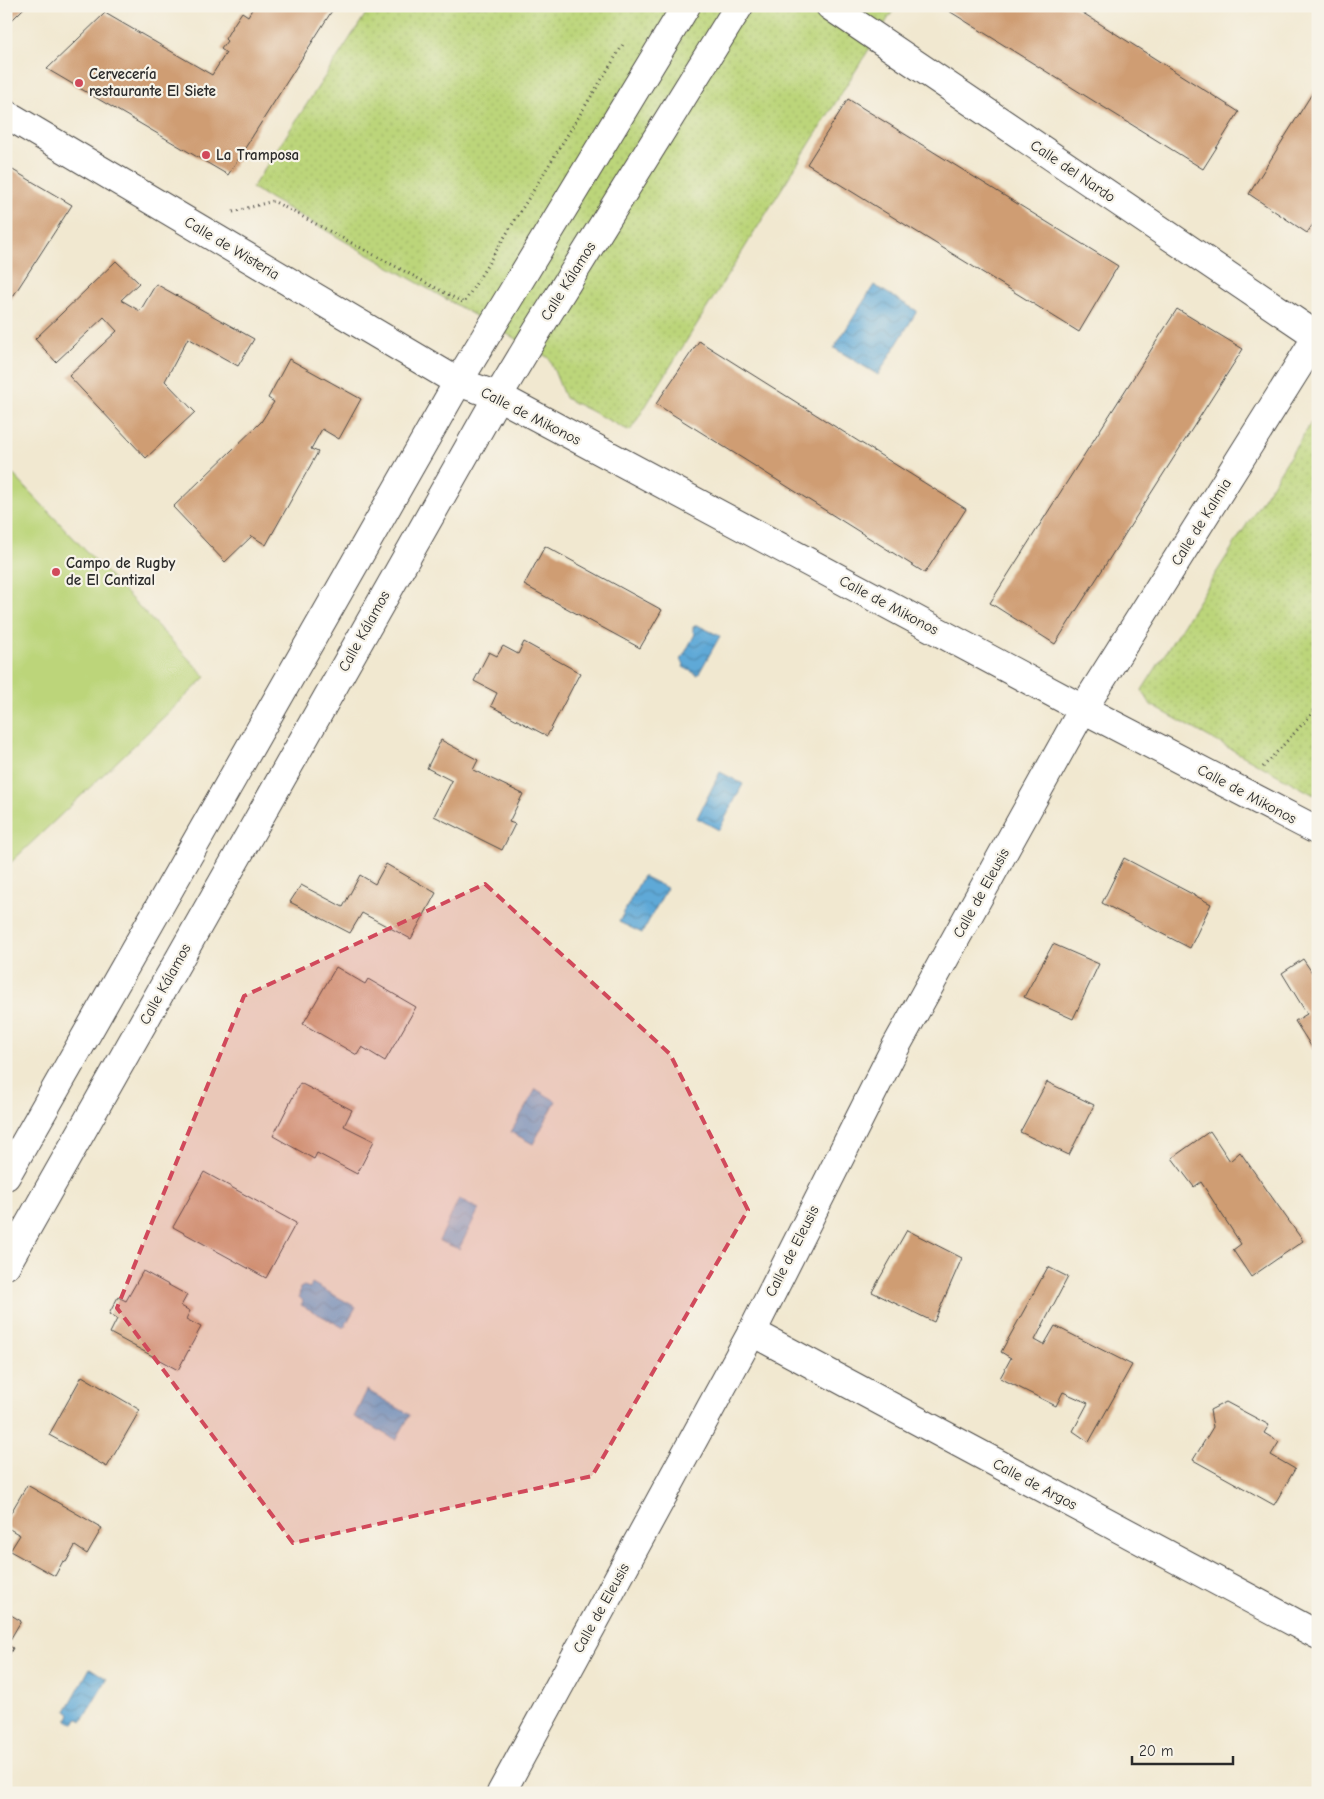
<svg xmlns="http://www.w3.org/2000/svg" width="1324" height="1799" viewBox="0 0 1324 1799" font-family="'Comic Neue',sans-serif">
<defs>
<pattern id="park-dots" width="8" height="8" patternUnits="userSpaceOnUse" patternTransform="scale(1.25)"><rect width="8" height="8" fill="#bcd57a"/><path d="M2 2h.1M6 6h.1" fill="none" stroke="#a2b76a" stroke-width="1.8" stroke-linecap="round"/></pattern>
<pattern id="water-waves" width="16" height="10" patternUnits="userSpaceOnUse" patternTransform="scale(1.25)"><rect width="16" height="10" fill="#5fa9d7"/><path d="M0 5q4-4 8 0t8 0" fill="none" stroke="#4f8aaf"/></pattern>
</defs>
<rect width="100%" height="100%" fill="#f7f3e8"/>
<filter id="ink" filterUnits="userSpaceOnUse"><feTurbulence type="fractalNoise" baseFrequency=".02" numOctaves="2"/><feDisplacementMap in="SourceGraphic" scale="10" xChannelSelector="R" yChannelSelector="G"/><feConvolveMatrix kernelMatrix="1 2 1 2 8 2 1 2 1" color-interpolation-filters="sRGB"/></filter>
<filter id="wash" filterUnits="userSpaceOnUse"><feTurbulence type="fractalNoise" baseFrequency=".0096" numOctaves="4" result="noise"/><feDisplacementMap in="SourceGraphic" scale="20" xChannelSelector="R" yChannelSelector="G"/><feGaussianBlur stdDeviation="1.12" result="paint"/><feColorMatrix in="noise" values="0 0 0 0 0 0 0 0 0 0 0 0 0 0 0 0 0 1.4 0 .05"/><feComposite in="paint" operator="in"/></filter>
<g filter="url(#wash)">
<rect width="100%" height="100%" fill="#f1e8d0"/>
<g fill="url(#park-dots)" stroke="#748052">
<path d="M371 6H896L630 431 565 398 549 358 252 188Z"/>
<path d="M1318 412V789L1314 795 1151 705 1142 690Z"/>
</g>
<g fill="#bcd57a" stroke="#748052">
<path d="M6 467 206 677 6 867Z"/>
<path d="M67 1783 90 1793H63Z"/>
</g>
<g fill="url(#water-waves)" stroke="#456a81">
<path d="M874 285 917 311 878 375 834 348Z"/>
<path d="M697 625 720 636 698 675 683 667 684 664 681 660 695 634 693 632V627Z"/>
<path d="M720 772 743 784 719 830 697 818Z"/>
<path d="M643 876 667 888 642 933 619 922Z"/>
<path d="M536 1089 556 1101 533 1144 511 1132Z"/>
<path d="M459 1199 479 1209 459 1249 439 1241Z"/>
<path d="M312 1283 356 1307 344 1328 301 1305 303 1301 299 1297 300 1288 304 1286 310 1288Z"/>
<path d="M367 1390 410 1415 396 1440 354 1417Z"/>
<path d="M90 1668 107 1679 82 1721 77 1718 74 1724 67 1720 70 1714 66 1711Z"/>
</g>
<g id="blocks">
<g fill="#cf9d73">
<path d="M6 6H26L6 26Z"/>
<path d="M254 6H335L228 175 47 69 105 13 212 75 226 53 221 49 227 41 225 39 232 27 242 12 248 16Z"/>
<path d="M941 6H1072L1239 112 1203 169Z"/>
<path d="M1318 84V217L1307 233 1249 194Z"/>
<path d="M848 99 1118 266 1079 332 807 164Z"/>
<path d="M6 166 72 205 10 301 6 299Z"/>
<path d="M116 261 139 283 121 300 140 311 156 284 254 339 238 366 188 338 165 381 195 412 146 458 69 376 117 331 104 317 56 362 35 339Z"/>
<path d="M1177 309 1243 349 1055 644 990 603Z"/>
<path d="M699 341 966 509 925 573 656 404Z"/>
<path d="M289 359 361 399 339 439 322 429 311 449 318 452 266 545 252 536 225 562 173 507 261 422 274 402 268 398Z"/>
<path d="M545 546 662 610 640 648 524 585Z"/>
<path d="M524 642 580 673 547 736 491 706 497 693 474 681 489 652 497 656 503 646 518 654Z"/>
<path d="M441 740 478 760 473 770 523 794 509 822 515 824 502 850 434 816 452 781 427 768Z"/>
<path d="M1124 858 1211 904 1190 948 1102 903Z"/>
<path d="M386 864 436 893 411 939 362 913 350 933 290 902 301 885 343 907 360 875 375 884Z"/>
<path d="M1053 944 1099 964 1073 1019 1024 997Z"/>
<path d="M1303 959 1313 974 1318 971V1057L1295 1021 1307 1014 1282 973Z"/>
<path d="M336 967 365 984 368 979 416 1007 385 1061 362 1047 357 1055 303 1024Z"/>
<path d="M1047 1082 1094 1105 1069 1155 1020 1132Z"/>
<path d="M300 1083 352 1110 344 1126 374 1141 357 1174 317 1153 314 1159 273 1136Z"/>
<path d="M1210 1131 1230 1161 1240 1152 1303 1241 1251 1277 1233 1250 1241 1244 1201 1182 1194 1187 1172 1158Z"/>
<path d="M204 1172 296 1223 266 1278 173 1227Z"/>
<path d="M907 1230 962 1258 934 1322 872 1292Z"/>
<path d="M1048 1267 1068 1277 1035 1340 1044 1345 1055 1326 1132 1365 1089 1442 1073 1431 1088 1403 1063 1392 1056 1406 1000 1378 1011 1358 1001 1352Z"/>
<path d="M143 1271 187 1295 181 1306 190 1311 186 1319 201 1327 178 1370 110 1333 117 1319 109 1314 118 1297 126 1301Z"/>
<path d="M82 1376 140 1410 107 1467 49 1435Z"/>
<path d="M1226 1402 1269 1425 1264 1433 1279 1442 1271 1455 1295 1469 1274 1505 1193 1460 1213 1427 1210 1410Z"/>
<path d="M27 1485 102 1528 87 1554 75 1546 66 1562 63 1561 55 1576 10 1551 20 1535 6 1527V1521Z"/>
<path d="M6 1612 21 1621 7 1645 13 1648 6 1660Z"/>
</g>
</g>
</g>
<g filter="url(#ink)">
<use href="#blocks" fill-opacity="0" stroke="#494744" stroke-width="1"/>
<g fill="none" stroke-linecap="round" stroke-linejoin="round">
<g stroke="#494744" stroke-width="30">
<g id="minor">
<path d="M830 6 1317 336"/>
<path d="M6 114 458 382 498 396 1083 709 1318 831"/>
<path d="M752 1332 1318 1635"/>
<path d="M501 1793 752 1332 895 1048 1083 709 1318 335"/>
</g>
</g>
<g stroke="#494744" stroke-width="30">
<g id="secondary">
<path d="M6 1176 458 382 686 6"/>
<path d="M6 1265 498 396 534 336 739 6"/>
</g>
</g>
<g stroke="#494744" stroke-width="3" stroke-dasharray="1 4" stroke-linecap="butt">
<path d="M233 212 273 201 464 303 624 43"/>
<path d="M1263 767 1310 716 1318 701"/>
</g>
<use href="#minor" stroke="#fff" stroke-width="28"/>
<use href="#secondary" stroke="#fff" stroke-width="28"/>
</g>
</g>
<path fill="#d1495b" fill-opacity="0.2" stroke="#d1495b" stroke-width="4" stroke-dasharray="10 6" stroke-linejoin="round" d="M485 884 670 1054 748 1210 592 1476 293 1543 117 1308 244 996Z"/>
<g fill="#d1495b" stroke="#f7f3e8" stroke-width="2">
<circle cx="79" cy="83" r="5"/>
<circle cx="206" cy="155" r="5"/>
<circle cx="56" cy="572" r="5"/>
</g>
<g text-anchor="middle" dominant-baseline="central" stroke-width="4.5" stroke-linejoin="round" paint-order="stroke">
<g font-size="15" font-weight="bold" fill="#2b2b2b" stroke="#f7f3e8" text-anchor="start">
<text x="89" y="74">Cervecería<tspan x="89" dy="17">restaurante El Siete</tspan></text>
<text x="216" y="155">La Tramposa</text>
<text x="66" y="563">Campo de Rugby<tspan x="66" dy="17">de El Cantizal</tspan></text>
</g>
<g font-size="15" fill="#2b2b2b" stroke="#f7f3e8">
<text transform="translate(1073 171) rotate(34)">Calle del Nardo</text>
<text transform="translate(232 248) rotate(31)">Calle de Wisteria</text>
<text transform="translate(568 281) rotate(-58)">Calle Kálamos</text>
<text transform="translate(531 416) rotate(27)">Calle de Mikonos</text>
<text transform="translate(1201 522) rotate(-58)">Calle de Kalmia</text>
<text transform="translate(889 605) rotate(28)">Calle de Mikonos</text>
<text transform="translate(364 631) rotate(-61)">Calle Kálamos</text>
<text transform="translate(1247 794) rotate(28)">Calle de Mikonos</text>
<text transform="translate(981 893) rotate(-61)">Calle de Eleusis</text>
<text transform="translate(165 984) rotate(-61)">Calle Kálamos</text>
<text transform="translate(792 1251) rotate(-63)">Calle de Eleusis</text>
<text transform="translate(1035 1484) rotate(28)">Calle de Argos</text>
<text transform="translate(601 1608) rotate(-61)">Calle de Eleusis</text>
</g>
</g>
<rect width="1324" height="1799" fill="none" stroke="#f7f3e8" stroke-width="25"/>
<path d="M1132 1756v8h101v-8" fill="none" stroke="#2b2b2b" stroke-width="2.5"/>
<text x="1139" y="1756" font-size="15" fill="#2b2b2b" stroke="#f7f3e8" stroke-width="4" paint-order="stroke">20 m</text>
</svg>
